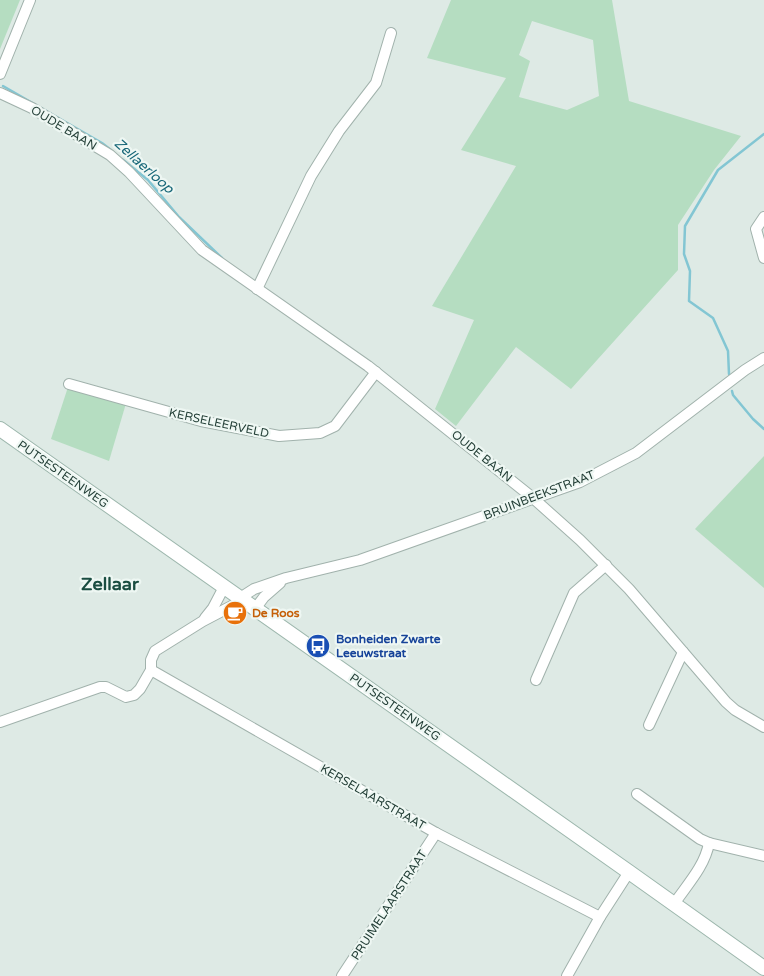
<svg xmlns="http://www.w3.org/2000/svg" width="764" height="976" viewBox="0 0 764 976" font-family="'Varela Round',sans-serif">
<rect width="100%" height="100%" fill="#deeae5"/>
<g fill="#b5ddc1" fill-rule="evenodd">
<path d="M0 0H20L0 49Z"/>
<path d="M451 0H612L629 101 741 136 714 170 678 225V270L571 389 516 347 456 426 435 409 474 320 432 306 516 166 461 150 506 78 427 58ZM532 21 593 40 599 96 567 110 519 97 530 61 519 55Z"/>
<path d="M69 384 127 400 109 461 51 439Z"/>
<path d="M764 456V588L695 529Z"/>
</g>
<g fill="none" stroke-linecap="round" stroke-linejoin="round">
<g stroke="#83c6d3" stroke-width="2.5">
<path d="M3 86 102 143 111 150"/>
<path d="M122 159 148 180 179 217 222 258"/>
<path d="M729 374 728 351 713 318 689 301 690 271 684 254 685 226 718 170 764 134"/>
<path d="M732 391 733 395 753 419 764 429"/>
</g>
<g stroke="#a1b2ac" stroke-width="12">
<g id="street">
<path d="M0 74 30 0"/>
<path d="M0 93 32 108 110 155 129 172 202 250 368 366 533 498 580 540 629 589 726 702 735 710 764 727"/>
<path d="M764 217 756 229 764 258"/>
<path d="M257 289 311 176 339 131 376 83 391 33"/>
<path d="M69 384 201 421 279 436 320 433 335 426 376 372"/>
<path d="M240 598 254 589 286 578 360 560 580 482 636 453 745 370 764 358"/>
<path d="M255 609 264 597 280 583"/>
<path d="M205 618 213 608 224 587"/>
<path d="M151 670 436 833 600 917"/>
<path d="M536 680 574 593 606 565"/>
<path d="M0 722 100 687H106L126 697 134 695 140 689 151 670V660L155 651 203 621 243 600"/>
<path d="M649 725 683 652"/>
<path d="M637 794 700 839 709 843 764 856"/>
<path d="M674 904C687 885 705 866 709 843"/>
<path d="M342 976 436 833"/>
<path d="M567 976 600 917 629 872"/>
</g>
</g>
<g stroke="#9db7ad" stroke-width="16">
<path id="secondary" d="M0 429 629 872 764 968"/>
</g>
<use href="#street" stroke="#fff" stroke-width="10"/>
<use href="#secondary" stroke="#fff" stroke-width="14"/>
</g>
<defs>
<g id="cafe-disc" transform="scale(1.25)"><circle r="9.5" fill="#e8710a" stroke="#eef7f3"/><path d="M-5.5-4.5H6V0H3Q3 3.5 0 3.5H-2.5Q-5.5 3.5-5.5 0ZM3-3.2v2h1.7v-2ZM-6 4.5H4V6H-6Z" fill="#fff"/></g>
<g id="bus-disc" transform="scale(1.25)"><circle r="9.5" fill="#1a4fb4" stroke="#eef7f3"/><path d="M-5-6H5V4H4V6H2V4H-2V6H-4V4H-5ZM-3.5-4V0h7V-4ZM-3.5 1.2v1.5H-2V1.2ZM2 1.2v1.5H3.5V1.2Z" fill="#fff"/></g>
</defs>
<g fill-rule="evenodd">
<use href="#cafe-disc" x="235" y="613"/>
<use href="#bus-disc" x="318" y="646"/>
</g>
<g text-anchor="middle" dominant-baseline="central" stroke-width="4.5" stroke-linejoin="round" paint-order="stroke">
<g font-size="12" fill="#1f3b33" stroke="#eef7f3">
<text transform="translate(64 128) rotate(31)">OUDE BAAN</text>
<text transform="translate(219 423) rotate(12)">KERSELEERVELD</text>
<text transform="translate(482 456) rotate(39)">OUDE BAAN</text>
<text transform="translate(63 474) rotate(35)">PUTSESTEENWEG</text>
<text transform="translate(539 495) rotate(-21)">BRUINBEEKSTRAAT</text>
<text transform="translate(395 707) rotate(35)">PUTSESTEENWEG</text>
<text transform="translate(373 797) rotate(30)">KERSELAARSTRAAT</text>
<text transform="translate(389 905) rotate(-57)">PRUIMELAARSTRAAT</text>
</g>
<g font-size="12" font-weight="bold" fill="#c56008" stroke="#eef7f3" text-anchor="start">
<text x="252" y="613">De Roos</text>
</g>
<g font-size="12" font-weight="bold" fill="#164399" stroke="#eef7f3" text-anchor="start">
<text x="336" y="639">Bonheiden Zwarte<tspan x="336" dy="14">Leeuwstraat</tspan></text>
</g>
<g font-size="14" font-style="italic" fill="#176778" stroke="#eef7f3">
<text transform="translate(144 166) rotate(42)">Zellaerloop</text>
</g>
<g font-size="18" font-weight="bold" fill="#1a4d41" stroke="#eef7f3">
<text x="110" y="584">Zellaar</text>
</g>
</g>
</svg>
